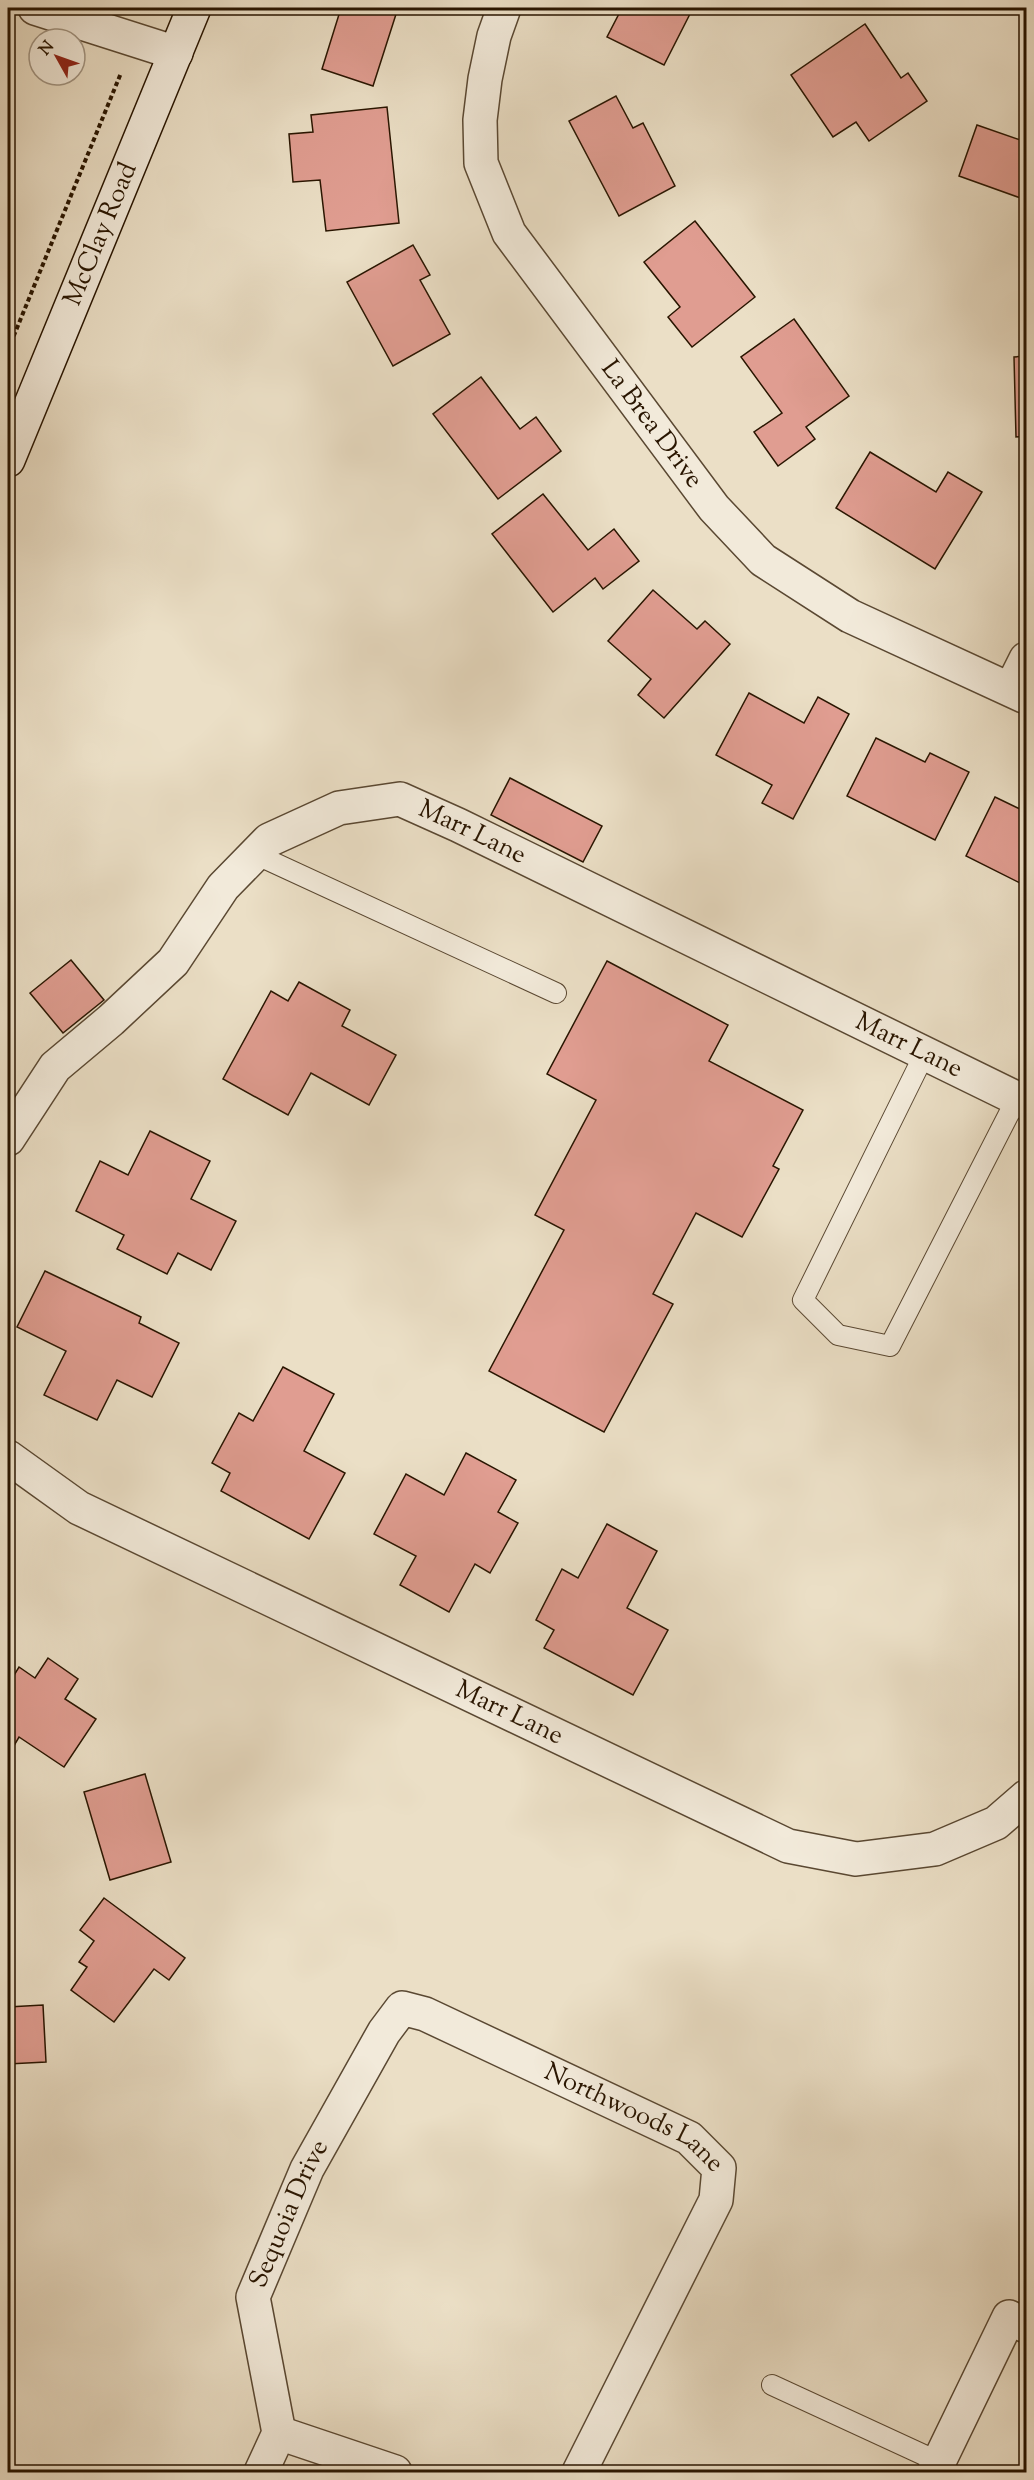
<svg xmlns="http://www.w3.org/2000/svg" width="1034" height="2480" viewBox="0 0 1034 2480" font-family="'Sorts Mill Goudy',serif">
<rect width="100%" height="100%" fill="#ebdfc6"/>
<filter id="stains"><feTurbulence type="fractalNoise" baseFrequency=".00333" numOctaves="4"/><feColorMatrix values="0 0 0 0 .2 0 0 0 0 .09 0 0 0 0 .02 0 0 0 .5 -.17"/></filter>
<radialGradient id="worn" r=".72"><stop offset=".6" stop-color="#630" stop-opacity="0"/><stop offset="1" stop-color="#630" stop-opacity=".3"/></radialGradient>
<g fill="#e09d91" stroke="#291500" stroke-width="1.5">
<path d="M341 8H398L373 86 322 69Z"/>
<path d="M622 8H693L664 65 607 37Z"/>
<path d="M865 24 901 78 908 73 927 101 869 141 856 122 833 137 791 75Z"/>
<path d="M616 96 633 128 643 123 675 186 619 216 569 121Z"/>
<path d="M387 107 399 223 326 231 320 180 293 182 289 134 313 132 311 115Z"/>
<path d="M977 125 1023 141 1026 130V200L959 176Z"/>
<path d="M695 221 755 297 692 347 668 317 680 307 644 262Z"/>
<path d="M413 245 430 275 420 280 450 334 393 366 347 282Z"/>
<path d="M794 319 849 396 806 427 815 439 778 466 754 432 782 413 741 357Z"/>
<path d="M1026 356V436L1016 437 1014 357Z"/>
<path d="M481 377 520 429 536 417 561 451 498 499 433 414Z"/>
<path d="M870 452 936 492 948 472 982 492 935 569 836 508Z"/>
<path d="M543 494 588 550 614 529 639 561 603 589 595 578 553 612 492 534Z"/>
<path d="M653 590 697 629 705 621 730 644 664 718 638 695 651 679 608 641Z"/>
<path d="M749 693 804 723 818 697 849 714 793 819 762 803 772 785 716 755Z"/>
<path d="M876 738 925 762 930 753 969 772 935 840 847 796Z"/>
<path d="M510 778 602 826 583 862 491 815Z"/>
<path d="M995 797 1026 812V886L966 856Z"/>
<path d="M71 960 104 1000 63 1033 30 993Z"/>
<path d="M607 961 728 1025 709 1061 803 1110 773 1166 779 1169 742 1237 696 1213 653 1294 673 1304 604 1432 489 1371 564 1230 535 1215 596 1100 547 1074Z"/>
<path d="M299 982 350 1010 342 1026 396 1055 369 1105 311 1073 288 1115 223 1079 271 991 288 1001Z"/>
<path d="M150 1131 210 1161 191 1199 236 1221 211 1270 178 1253 167 1274 117 1249 124 1235 76 1211 100 1161 128 1175Z"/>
<path d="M45 1271 141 1317 139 1323 179 1343 152 1397 117 1380 97 1420 44 1395 66 1351 17 1327Z"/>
<path d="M283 1367 334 1394 304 1451 345 1473 309 1539 221 1491 230 1473 212 1463 239 1413 253 1421Z"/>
<path d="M466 1453 516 1480 498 1512 518 1523 490 1573 475 1564 449 1612 400 1585 416 1556 374 1534 406 1474 444 1495Z"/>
<path d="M607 1524 657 1551 627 1608 668 1630 633 1695 544 1648 554 1630 536 1620 562 1569 578 1578Z"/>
<path d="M48 1658 78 1679 65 1699 96 1719 64 1767 19 1737 8 1756V1685L19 1667 35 1678Z"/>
<path d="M145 1774 171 1862 110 1880 84 1792Z"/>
<path d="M104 1898 185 1958 169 1980 154 1969 114 2022 71 1990 87 1967 79 1962 94 1941 80 1930Z"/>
<path d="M43 2005 46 2062 8 2064V2007Z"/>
</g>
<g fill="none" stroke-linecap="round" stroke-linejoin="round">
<g stroke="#5a4832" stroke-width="22">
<g id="service">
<path d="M255 854 556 993"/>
<path d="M925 1053 803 1300 838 1335 890 1346 1017 1098"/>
<path d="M772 2385 939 2462"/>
</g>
</g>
<g stroke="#5a4832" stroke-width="36">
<g id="minor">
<path d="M35 8 176 53"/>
<path id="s1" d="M504 8 494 36 485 79 480 120 481 163 509 233 714 508 763 560 850 616 1026 697"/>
<path d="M1011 689 1026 659"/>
<path id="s2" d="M8 1139 55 1067 111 1020 173 962 223 887 269 840 339 808 400 799 458 825 1026 1103"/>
<path id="s3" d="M8 1457 79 1508 788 1846 856 1859 935 1849 996 1823 1026 1797"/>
<path d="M279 2433 395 2472"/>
<path id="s4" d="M261 2472 279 2433 253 2297 307 2169 384 2032 402 2008 425 2014 689 2138 719 2168 716 2200 579 2472"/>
<path d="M934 2472 1009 2317 1026 2326"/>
</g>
</g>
<g stroke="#291500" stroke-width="36">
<g id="secondary">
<path id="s5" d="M8 460 194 8"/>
</g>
</g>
<path stroke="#291500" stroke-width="4" stroke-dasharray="4.5 3" stroke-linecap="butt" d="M8 350 121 73"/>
<use href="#service" stroke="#f2eada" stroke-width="20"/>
<use href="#minor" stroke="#f2eada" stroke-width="33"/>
<use href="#secondary" stroke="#f2eada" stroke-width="33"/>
</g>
<g text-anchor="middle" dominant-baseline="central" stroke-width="5" stroke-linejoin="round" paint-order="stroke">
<g font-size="26" fill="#291500" stroke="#f2eada">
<text stroke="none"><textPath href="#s5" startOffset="244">McClay Road</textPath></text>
<text stroke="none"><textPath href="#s1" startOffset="472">La Brea Drive</textPath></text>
<text stroke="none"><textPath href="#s2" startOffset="618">Marr Lane</textPath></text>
<text stroke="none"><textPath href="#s2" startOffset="1104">Marr Lane</textPath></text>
<text stroke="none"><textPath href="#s3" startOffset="564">Marr Lane</textPath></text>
<text stroke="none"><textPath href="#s4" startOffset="765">Northwoods Lane</textPath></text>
<text stroke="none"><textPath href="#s4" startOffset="272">Sequoia Drive</textPath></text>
</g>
</g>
<rect width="1034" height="2480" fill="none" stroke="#ebdfc6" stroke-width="30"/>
<rect x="9" y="9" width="1016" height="2462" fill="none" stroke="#291500" stroke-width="3"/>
<rect x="15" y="15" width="1004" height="2450" fill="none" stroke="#291500" stroke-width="1.5"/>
<g transform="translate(57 57) rotate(310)"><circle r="28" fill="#f2eada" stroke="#a29583" stroke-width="1.5"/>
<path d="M0-4.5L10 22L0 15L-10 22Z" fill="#8f2418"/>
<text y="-9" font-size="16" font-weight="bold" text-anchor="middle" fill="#291500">N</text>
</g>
<rect width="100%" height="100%" filter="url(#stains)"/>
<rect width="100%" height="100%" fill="url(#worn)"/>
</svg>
